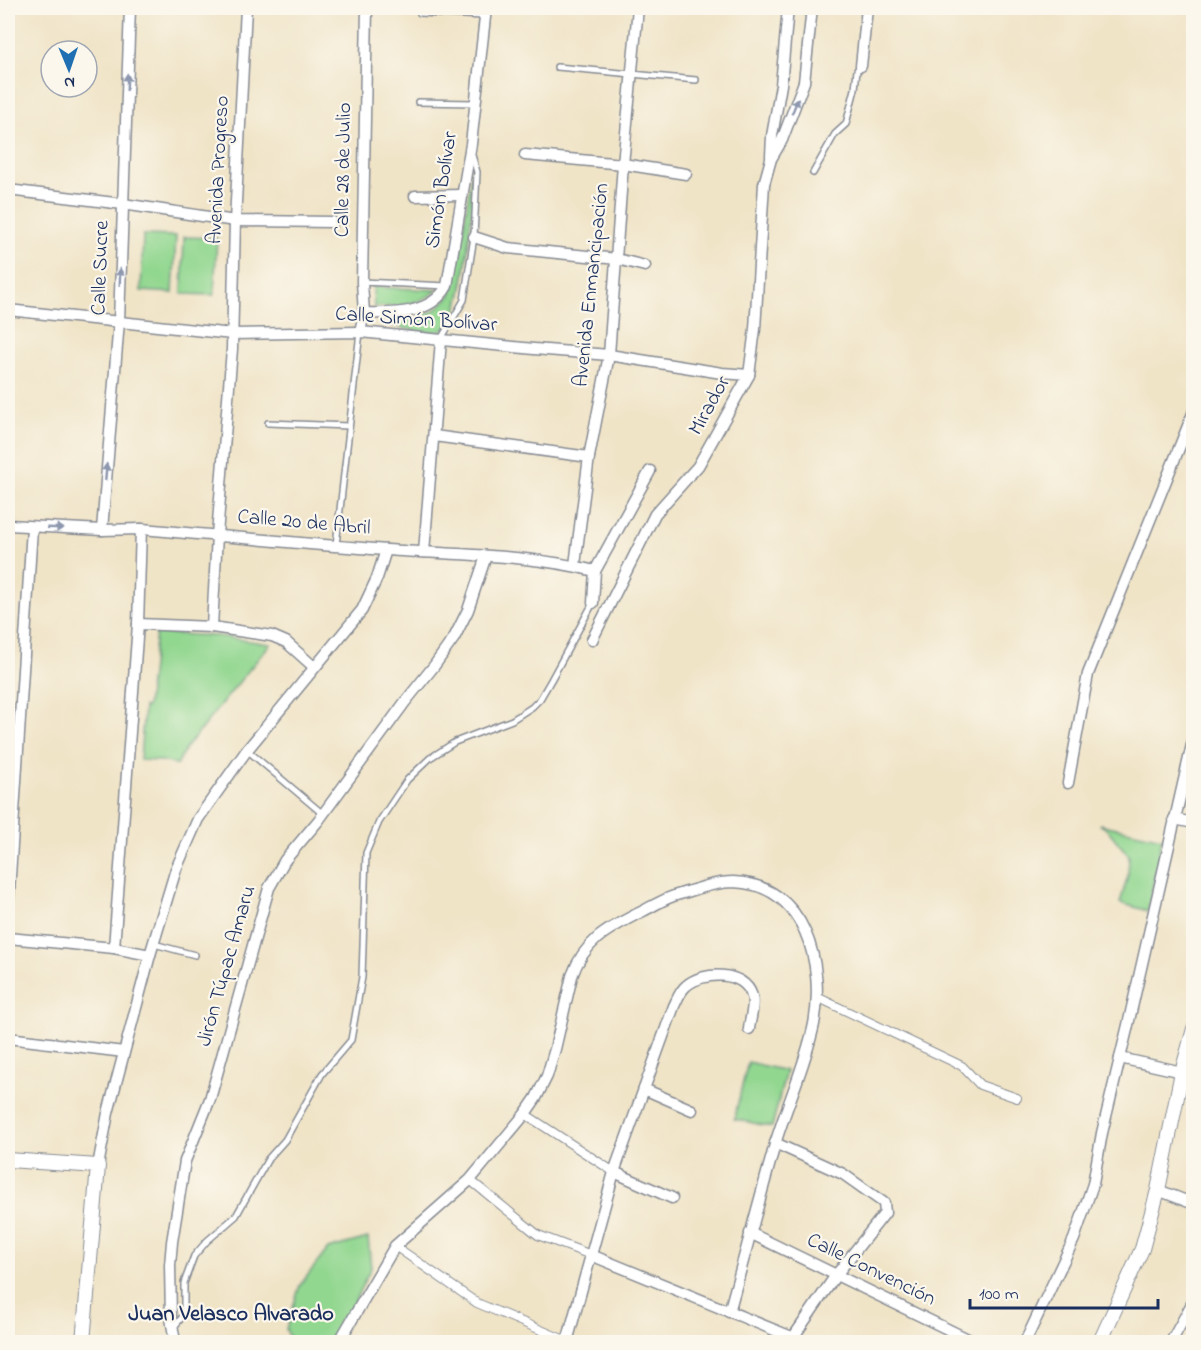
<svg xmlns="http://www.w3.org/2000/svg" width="1201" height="1350" viewBox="0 0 1201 1350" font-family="'Indie Flower',sans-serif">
<rect width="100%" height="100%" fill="#fbf7ec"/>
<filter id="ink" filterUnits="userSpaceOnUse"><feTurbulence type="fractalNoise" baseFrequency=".0167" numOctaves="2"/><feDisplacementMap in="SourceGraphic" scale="12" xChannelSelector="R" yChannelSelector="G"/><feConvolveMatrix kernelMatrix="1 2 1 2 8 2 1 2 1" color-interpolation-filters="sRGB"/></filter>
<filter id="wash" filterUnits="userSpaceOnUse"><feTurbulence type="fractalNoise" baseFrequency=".008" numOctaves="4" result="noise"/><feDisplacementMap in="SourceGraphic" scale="24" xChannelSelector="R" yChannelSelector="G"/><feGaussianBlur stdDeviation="1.35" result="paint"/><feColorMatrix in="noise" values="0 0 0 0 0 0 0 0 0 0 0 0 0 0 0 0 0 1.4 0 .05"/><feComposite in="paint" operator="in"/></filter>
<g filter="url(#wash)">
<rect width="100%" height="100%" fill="#f0e4c7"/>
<g fill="#92d790" stroke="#568377" stroke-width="1.5">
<path d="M471 176 473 180V192C471 217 465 316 446 328 432 338 406 328 391 325L393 321 419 318 435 310 451 295 463 234Z"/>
<path d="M143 235 176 236 173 293 141 291Z"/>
<path d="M184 237 217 238 214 295 182 294Z"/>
<path d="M373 287 438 290C419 305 397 307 374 307Z"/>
<path d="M156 633 218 636 270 644 185 749 177 765 163 761 140 760 144 707H147Z"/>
<path d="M1099 824 1162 838 1148 911 1120 903 1128 875 1129 856 1107 829Z"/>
<path d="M748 1062 786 1071 772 1127 734 1119Z"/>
<path d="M368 1238 371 1268 334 1342H291L286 1329 300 1285 328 1249Z"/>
</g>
</g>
<g filter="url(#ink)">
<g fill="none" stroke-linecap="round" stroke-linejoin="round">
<g stroke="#868a92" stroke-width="8">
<g id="service">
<path d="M420 13 485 16"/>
<path d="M557 67 696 80"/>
<path d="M418 102 474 103"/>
<path d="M813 173 835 134 846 124 855 89 857 70 861 66"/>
<path d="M362 282 447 286"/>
<path d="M441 339 464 300 474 237 477 172 471 152"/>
<path d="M268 423 349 426"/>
<path d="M336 545 360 332"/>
<path d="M247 750 323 814"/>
<path d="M154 944 195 955"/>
<path d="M173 1328 184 1315V1283L194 1256 207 1241 236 1216 268 1159 285 1140 322 1074 351 1040 362 977 366 853 379 822 407 780 430 758 455 742 512 720 532 707 540 699 551 680 593 603"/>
</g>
</g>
<g stroke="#868a92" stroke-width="10">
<g id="pedestrian">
<path d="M817 997 962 1066 980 1085 1017 1098"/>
<path d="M525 1114 614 1172"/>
<path d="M470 1180 538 1235 591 1255"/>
<path d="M395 1246 477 1303 567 1341"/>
</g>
</g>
<g stroke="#868a92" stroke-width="13">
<g id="minor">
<path d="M861 66 867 8"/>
<path d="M525 155 623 164 686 174"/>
<path d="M771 156 772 136 781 85 788 8"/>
<path d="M8 190 123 204 235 221 333 222"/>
<path d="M415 196 461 195"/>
<path d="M474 237 508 248 617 259 645 266"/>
<path d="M8 310 232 334 360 332 534 349 609 355 722 373 749 375"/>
<path d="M364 313C393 314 431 315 447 286L471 144 486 8"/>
<path d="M360 332 364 313 362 282 367 8"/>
<path d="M434 436 589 457"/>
<path d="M8 525 102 530 141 529C223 536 305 544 387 550 456 555 528 554 595 571"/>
<path d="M102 530 119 321 130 8"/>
<path d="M424 552 441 340"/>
<path d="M575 565 589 457 609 355 623 164 638 8"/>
<path d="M593 603 595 571 650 471"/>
<path d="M138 624 212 627 272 636 286 642 314 667"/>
<path d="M212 627 217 535 232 349 235 221 246 8"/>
<path d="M592 640 655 514 698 466 749 375 755 329 764 184 771 159 782 140 804 82 812 8"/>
<path d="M1068 783 1088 674 1194 411"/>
<path d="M1174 819 1194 823"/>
<path d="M8 908 32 528"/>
<path d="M8 938 114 948 150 955"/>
<path d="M114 948 138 624 141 529"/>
<path d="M8 1038 124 1052"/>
<path d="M1120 1058 1182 1072"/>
<path d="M644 1089 692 1110"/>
<path d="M775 1143 843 1174 884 1203 885 1213 836 1275 790 1342"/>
<path d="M98 1166 108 1113 150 955 176 869 198 819 247 750 362 610 377 578 386 550"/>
<path d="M614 1172 672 1198"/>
<path d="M1158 1190 1194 1204"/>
<path d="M750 1233 974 1342"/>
<path d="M591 1255 794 1338"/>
<path d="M175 1342 171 1318 170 1265 172 1242 185 1161 210 1099 269 888 285 860 318 821 405 702 434 666 454 638 468 610 486 556"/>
<path d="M339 1342 395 1246 470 1180 525 1114 536 1098 547 1076 555 1049 572 976C585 939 610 928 643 911 655 905 667 897 680 894 697 889 715 882 733 882 806 884 825 965 814 1024 806 1063 788 1102 776 1141 760 1197 745 1255 729 1312"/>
<path d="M567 1342 614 1172 674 1006C677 1000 680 991 686 986 703 971 744 970 752 996 755 1005 750 1019 749 1029"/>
<path d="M1025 1342 1074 1239 1093 1184 1102 1133 1128 1025 1194 736"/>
<path d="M1171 1342 1194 1300"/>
</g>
</g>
<g stroke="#868a92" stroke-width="16">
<g id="tertiary">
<path d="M8 1160 98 1166 83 1342"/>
<path d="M1100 1342 1142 1249 1158 1190 1182 1072 1194 1029"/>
</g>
</g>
<use href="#service" stroke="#fff" stroke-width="5"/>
<use href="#pedestrian" stroke="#fff" stroke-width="8"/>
<use href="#minor" stroke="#fff" stroke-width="10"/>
<use href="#tertiary" stroke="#fff" stroke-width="14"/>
</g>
<defs><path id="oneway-solid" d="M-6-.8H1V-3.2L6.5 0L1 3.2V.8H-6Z" transform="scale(1.5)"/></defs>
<g fill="#8d97ae">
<use href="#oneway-solid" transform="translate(127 82) rotate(-88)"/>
<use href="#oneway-solid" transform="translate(795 106) rotate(-68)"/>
<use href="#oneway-solid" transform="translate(120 277) rotate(-88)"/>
<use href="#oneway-solid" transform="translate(106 472) rotate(-85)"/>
<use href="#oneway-solid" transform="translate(55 528) rotate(2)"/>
</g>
</g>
<g text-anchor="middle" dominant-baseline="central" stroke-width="4.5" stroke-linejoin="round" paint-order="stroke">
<g font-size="21" fill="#1b2f5e" stroke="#fbf7ec">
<text transform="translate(219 170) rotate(-87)">Avenida Progreso</text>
<text transform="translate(344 170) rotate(-89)">Calle 28 de Julio</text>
<text transform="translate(442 190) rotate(-81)">Simón Bolívar</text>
<text transform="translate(101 268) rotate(-88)">Calle Sucre</text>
<text transform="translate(592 285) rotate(-84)">Avenida Enmancipación</text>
<text transform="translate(416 320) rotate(4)">Calle Simón Bolívar</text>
<text transform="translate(710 406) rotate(-61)">Mirador</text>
<text transform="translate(304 523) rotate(5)">Calle 20 de Abril</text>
<text transform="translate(227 966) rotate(-74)">Jirón Túpac Amaru</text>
<text transform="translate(871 1270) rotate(26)">Calle Convención</text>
</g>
<g font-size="22" font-weight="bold" fill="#1b2f5e" stroke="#fbf7ec">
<text x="231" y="1315">Juan Velasco Alvarado</text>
</g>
</g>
<rect width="1201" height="1350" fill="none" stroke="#fbf7ec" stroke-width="30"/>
<g transform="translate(69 69) rotate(178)"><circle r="28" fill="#fbf7ec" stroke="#a1a7b3" stroke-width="1.5"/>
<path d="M0-4.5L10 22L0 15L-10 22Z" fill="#1f6fb2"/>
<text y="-9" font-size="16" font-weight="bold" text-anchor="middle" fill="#1b2f5e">N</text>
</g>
<path d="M970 1299v9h188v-9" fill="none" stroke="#1b2f5e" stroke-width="3"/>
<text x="979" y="1299" font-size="18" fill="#1b2f5e" stroke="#fbf7ec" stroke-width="4.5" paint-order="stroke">100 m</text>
</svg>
